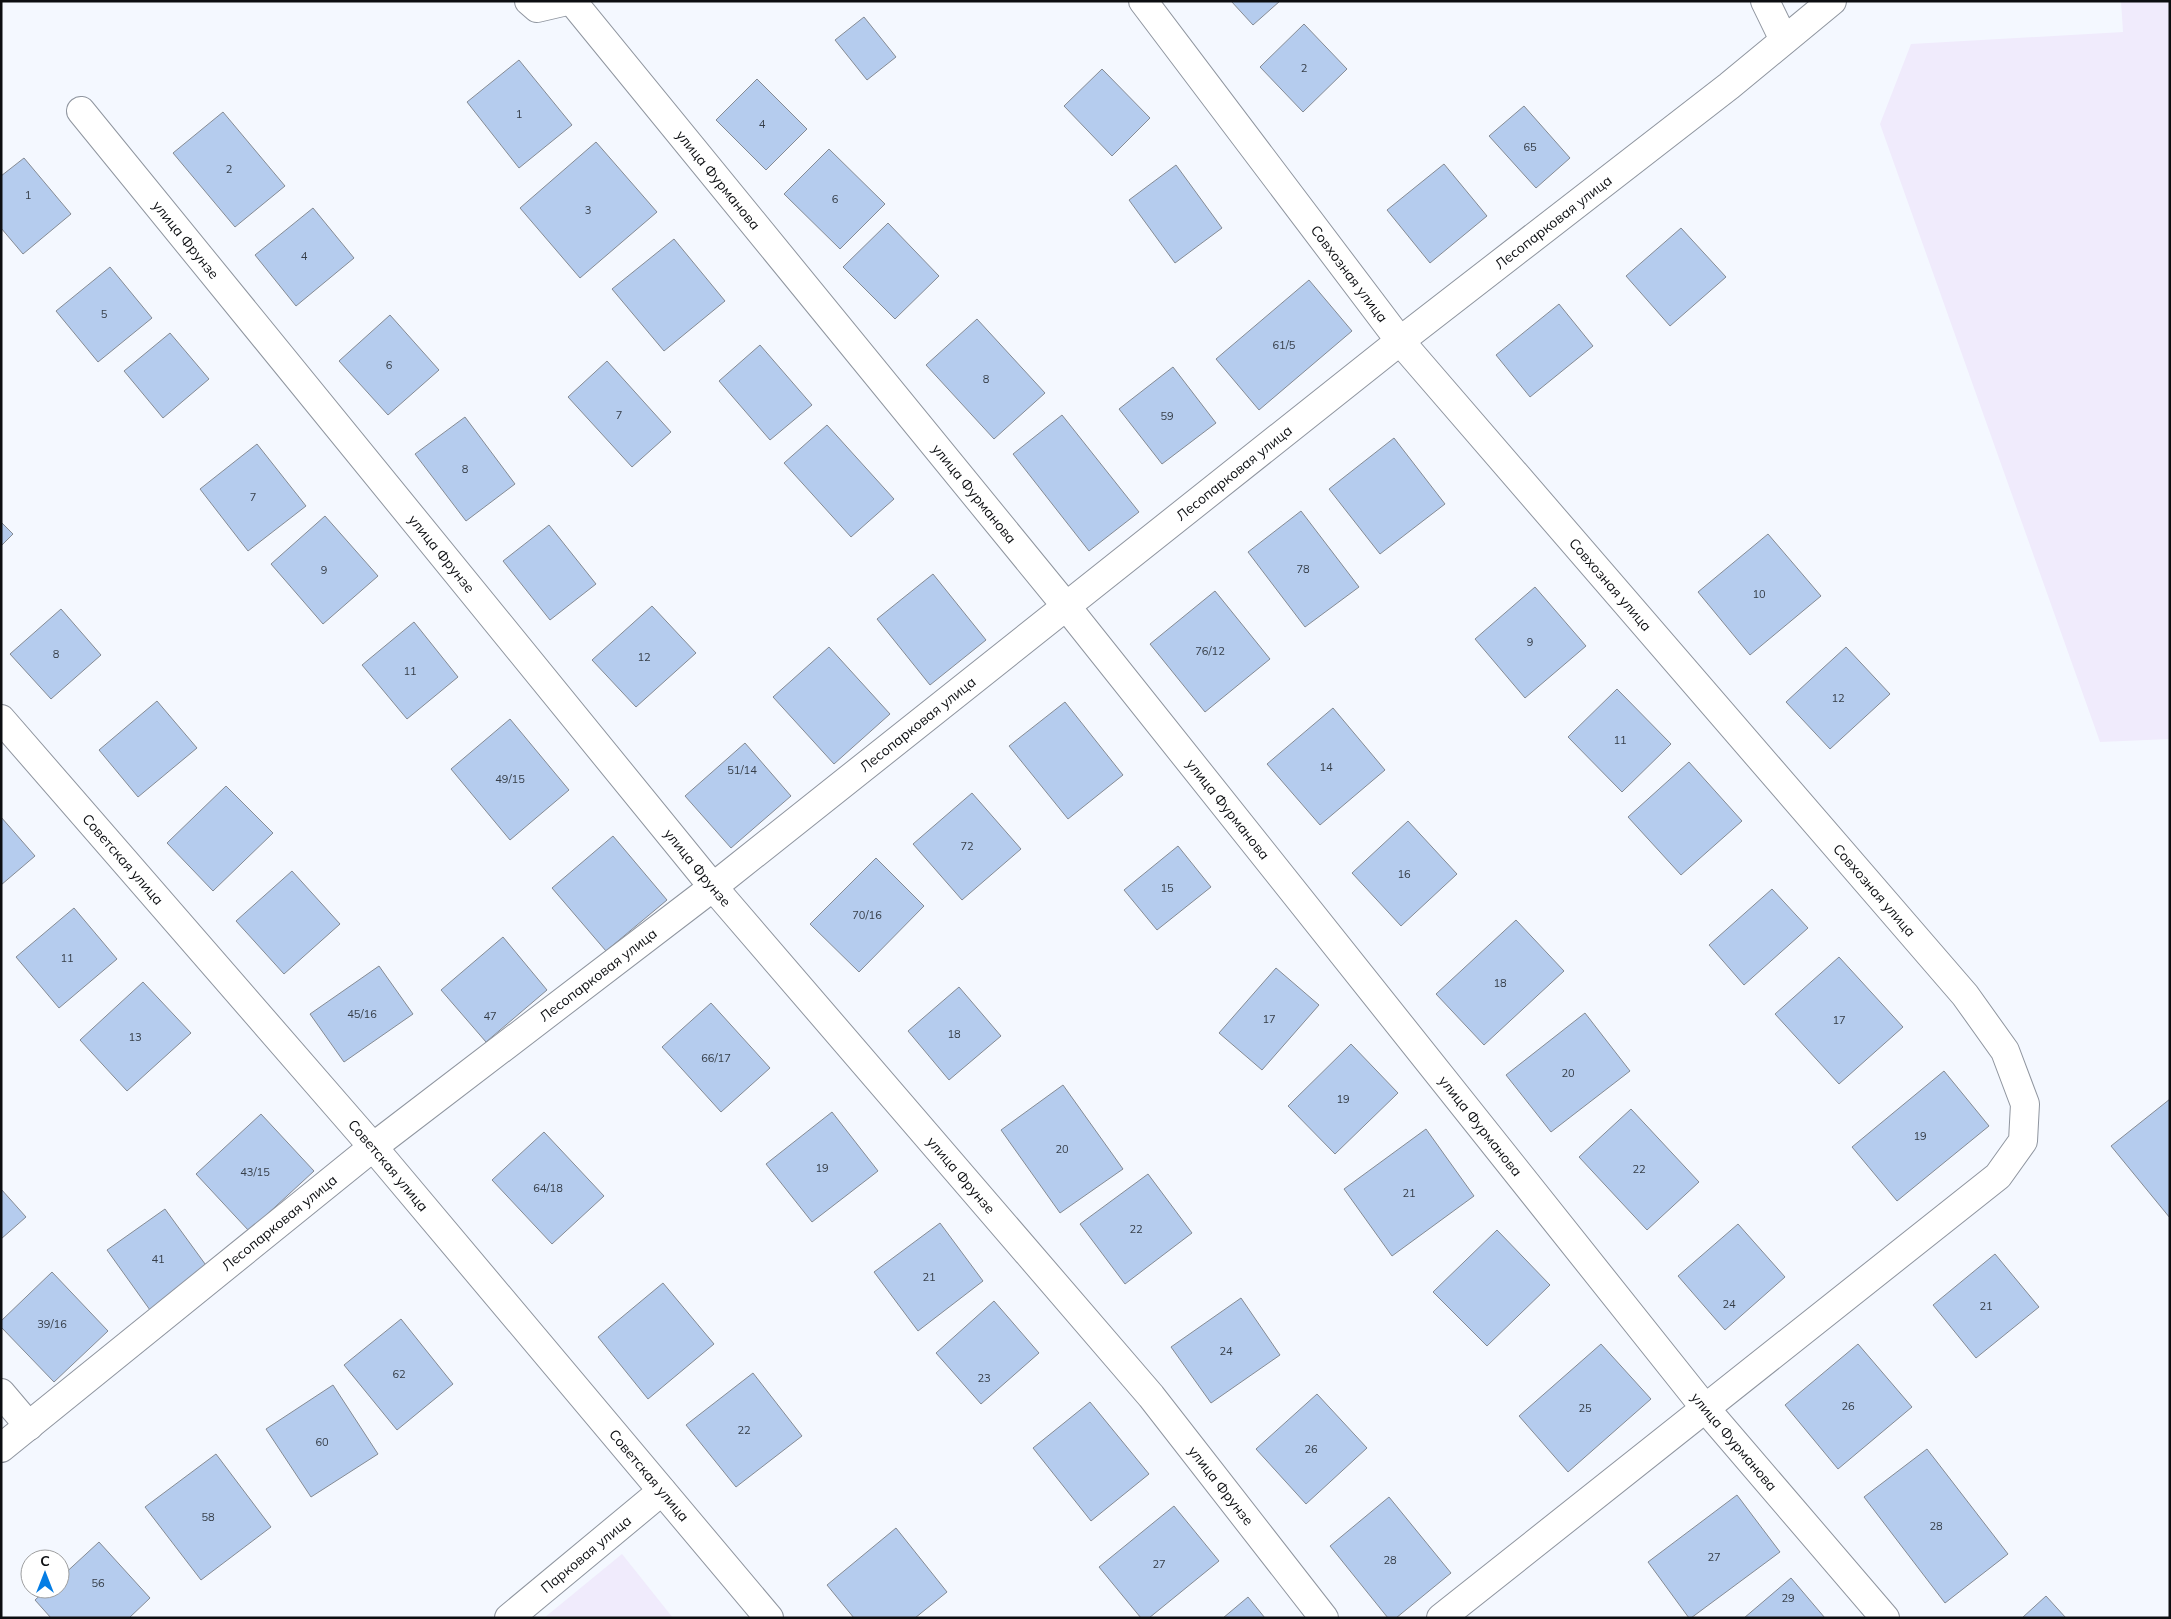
<svg xmlns="http://www.w3.org/2000/svg" width="2171" height="1619" viewBox="0 0 2171 1619" font-family="Mulish,sans-serif">
<rect width="100%" height="100%" fill="#f4f8ff"/>
<g fill="#f0ebfc">
<path d="M2121 1H2170V739L2100 742 1880 124 1911 44 2123 32Z"/>
<path d="M622 1554 673 1618H544Z"/>
</g>
<g fill="#b5ccee" stroke="#858b94">
<path d="M1231 1H1280L1253 25Z"/>
<path d="M864 17 896 57 867 80 835 40Z"/>
<path d="M1304 24 1347 69 1303 112 1260 67Z"/>
<path d="M519 60 572 125 519 168 467 102Z"/>
<path d="M1102 69 1150 118 1112 156 1064 106Z"/>
<path d="M757 79 807 129 766 170 716 120Z"/>
<path d="M1524 106 1570 158 1536 188 1489 136Z"/>
<path d="M223 112 285 186 235 227 173 153Z"/>
<path d="M596 142 657 212 580 278 520 208Z"/>
<path d="M829 149 885 204 840 249 784 194Z"/>
<path d="M24 158 71 214 23 254 1 228V176Z"/>
<path d="M1444 164 1487 216 1430 263 1387 210Z"/>
<path d="M1176 165 1222 228 1175 263 1129 200Z"/>
<path d="M313 208 354 258 296 306 255 255Z"/>
<path d="M888 223 939 276 895 319 843 267Z"/>
<path d="M1681 228 1726 277 1670 326 1626 276Z"/>
<path d="M674 239 725 301 664 351 612 289Z"/>
<path d="M110 267 152 318 98 362 56 311Z"/>
<path d="M1309 280 1352 331 1259 410 1216 359Z"/>
<path d="M1559 304 1593 346 1530 397 1496 355Z"/>
<path d="M390 315 439 370 388 415 339 361Z"/>
<path d="M977 319 1045 393 994 439 926 365Z"/>
<path d="M170 333 209 379 163 418 124 371Z"/>
<path d="M760 345 812 405 770 440 719 381Z"/>
<path d="M607 361 671 432 632 467 568 397Z"/>
<path d="M1173 367 1216 423 1162 464 1119 409Z"/>
<path d="M1062 415 1139 512 1089 551 1013 454Z"/>
<path d="M465 417 515 484 466 521 415 454Z"/>
<path d="M827 425 894 499 851 537 784 463Z"/>
<path d="M1394 438 1445 504 1380 554 1329 489Z"/>
<path d="M257 444 306 506 248 551 200 489Z"/>
<path d="M1301 511 1359 587 1305 627 1248 552Z"/>
<path d="M325 516 378 576 323 624 271 564Z"/>
<path d="M1 522 13 534 1 546Z"/>
<path d="M549 525 596 584 550 620 503 561Z"/>
<path d="M1768 534 1821 596 1750 655 1698 592Z"/>
<path d="M933 574 986 640 930 685 877 619Z"/>
<path d="M1535 587 1586 646 1525 698 1475 639Z"/>
<path d="M1215 591 1270 659 1205 712 1150 644Z"/>
<path d="M652 606 696 653 636 707 592 660Z"/>
<path d="M61 609 101 655 51 699 10 654Z"/>
<path d="M414 622 458 677 407 719 362 665Z"/>
<path d="M829 647 890 714 834 764 773 697Z"/>
<path d="M1846 647 1890 694 1830 749 1786 702Z"/>
<path d="M1617 689 1671 744 1622 792 1568 737Z"/>
<path d="M157 701 197 748 138 797 99 750Z"/>
<path d="M1065 702 1123 775 1068 819 1009 746Z"/>
<path d="M1333 708 1385 770 1320 825 1267 764Z"/>
<path d="M510 719 569 790 510 840 451 769Z"/>
<path d="M745 743 791 796 731 848 685 796Z"/>
<path d="M1689 762 1742 821 1681 875 1628 817Z"/>
<path d="M226 786 273 833 213 891 167 843Z"/>
<path d="M972 793 1021 849 962 900 913 844Z"/>
<path d="M1 817 35 856 1 885Z"/>
<path d="M1408 821 1457 874 1401 926 1352 873Z"/>
<path d="M613 836 667 900 606 951 552 888Z"/>
<path d="M1178 846 1211 887 1157 930 1124 890Z"/>
<path d="M876 858 924 906 859 972 810 924Z"/>
<path d="M292 871 340 924 284 974 236 921Z"/>
<path d="M1772 889 1808 928 1744 985 1709 945Z"/>
<path d="M74 908 117 959 59 1008 16 957Z"/>
<path d="M1516 920 1564 971 1484 1045 1436 994Z"/>
<path d="M503 937 547 990 486 1042 441 990Z"/>
<path d="M1839 957 1903 1027 1839 1084 1775 1014Z"/>
<path d="M379 966 413 1014 344 1062 310 1014Z"/>
<path d="M1276 968 1319 1005 1262 1070 1219 1033Z"/>
<path d="M143 982 191 1033 127 1091 80 1040Z"/>
<path d="M959 987 1001 1036 949 1080 908 1031Z"/>
<path d="M711 1003 770 1068 721 1112 662 1047Z"/>
<path d="M1585 1013 1630 1071 1551 1132 1506 1075Z"/>
<path d="M1351 1044 1398 1093 1335 1154 1288 1106Z"/>
<path d="M1944 1071 1989 1126 1897 1201 1852 1147Z"/>
<path d="M1063 1085 1123 1169 1060 1213 1001 1130Z"/>
<path d="M2170 1099V1218L2111 1146Z"/>
<path d="M1631 1109 1699 1182 1647 1230 1579 1157Z"/>
<path d="M832 1112 878 1171 812 1222 766 1164Z"/>
<path d="M261 1114 314 1171 249 1231 196 1174Z"/>
<path d="M1426 1129 1474 1196 1392 1256 1344 1189Z"/>
<path d="M544 1132 604 1196 552 1244 492 1180Z"/>
<path d="M1148 1174 1192 1233 1125 1284 1080 1224Z"/>
<path d="M1 1189 26 1217 1 1239Z"/>
<path d="M165 1209 208 1268 150 1310 107 1250Z"/>
<path d="M940 1223 983 1281 918 1331 874 1272Z"/>
<path d="M1738 1224 1785 1277 1725 1330 1678 1276Z"/>
<path d="M1497 1230 1550 1285 1487 1346 1433 1292Z"/>
<path d="M1995 1254 2039 1307 1976 1358 1933 1305Z"/>
<path d="M52 1272 108 1331 54 1382 1 1327V1321Z"/>
<path d="M663 1283 714 1344 648 1399 598 1337Z"/>
<path d="M1241 1298 1280 1355 1211 1403 1171 1347Z"/>
<path d="M994 1301 1039 1353 981 1404 936 1353Z"/>
<path d="M401 1319 453 1384 397 1430 344 1365Z"/>
<path d="M1601 1344 1651 1399 1568 1472 1519 1416Z"/>
<path d="M1858 1344 1912 1407 1838 1469 1785 1405Z"/>
<path d="M753 1373 802 1436 736 1487 686 1425Z"/>
<path d="M333 1385 378 1454 311 1497 266 1429Z"/>
<path d="M1317 1394 1367 1448 1306 1504 1256 1449Z"/>
<path d="M1090 1402 1149 1474 1091 1521 1033 1448Z"/>
<path d="M1927 1449 2008 1554 1945 1603 1864 1497Z"/>
<path d="M216 1454 271 1527 201 1580 145 1507Z"/>
<path d="M1737 1495 1780 1552 1691 1618H1689L1648 1562Z"/>
<path d="M1389 1497 1451 1573 1396 1618H1388L1330 1546Z"/>
<path d="M1174 1506 1219 1561 1149 1618H1141L1099 1567Z"/>
<path d="M896 1528 947 1592 915 1618H854L827 1585Z"/>
<path d="M99 1542 150 1598 129 1618H51L35 1600 47 1589H60V1578Z"/>
<path d="M1791 1578 1825 1618H1744Z"/>
<path d="M2046 1596 2066 1618H2022Z"/>
<path d="M1248 1597 1265 1618H1223Z"/>
</g>
<g fill="none" stroke-linecap="round" stroke-linejoin="round">
<g stroke="#8f959f" stroke-width="30">
<g id="minor">
<path d="M529 1 537 8 567 1"/>
<path id="s1" d="M572 1 1066 606 1705 1408 1885 1618"/>
<path id="s2" d="M1143 1 1400 341 1965 995 2005 1051 2025 1104 2023 1141 1998 1176 1441 1618"/>
<path d="M1765 1 1784 40"/>
<path id="s3" d="M81 111 713 887 1151 1396 1324 1618"/>
<path id="s4" d="M1 719 373 1147 769 1618"/>
<path d="M1 1393 29 1426"/>
<path id="s5" d="M1 1448 373 1147 713 887 1400 341 1729 86 1832 1"/>
<path id="s6" d="M509 1618 662 1491"/>
</g>
</g>
<use href="#minor" stroke="#fff" stroke-width="28"/>
</g>
<g text-anchor="middle" dominant-baseline="central" stroke-width="4" stroke-linejoin="round" paint-order="stroke">
<g font-size="11" fill="#363e48">
<text x="1304" y="68">2</text>
<text x="519" y="114">1</text>
<text x="762" y="124">4</text>
<text x="1530" y="147">65</text>
<text x="229" y="169">2</text>
<text x="28" y="195">1</text>
<text x="835" y="199">6</text>
<text x="588" y="210">3</text>
<text x="304" y="256">4</text>
<text x="104" y="314">5</text>
<text x="1284" y="345">61/5</text>
<text x="389" y="365">6</text>
<text x="986" y="379">8</text>
<text x="619" y="415">7</text>
<text x="1167" y="416">59</text>
<text x="465" y="469">8</text>
<text x="253" y="497">7</text>
<text x="1303" y="569">78</text>
<text x="324" y="570">9</text>
<text x="1759" y="594">10</text>
<text x="1530" y="642">9</text>
<text x="1210" y="651">76/12</text>
<text x="56" y="654">8</text>
<text x="644" y="657">12</text>
<text x="410" y="671">11</text>
<text x="1838" y="698">12</text>
<text x="1620" y="740">11</text>
<text x="1326" y="767">14</text>
<text x="742" y="770">51/14</text>
<text x="510" y="779">49/15</text>
<text x="967" y="846">72</text>
<text x="1404" y="874">16</text>
<text x="1167" y="888">15</text>
<text x="867" y="915">70/16</text>
<text x="67" y="958">11</text>
<text x="1500" y="983">18</text>
<text x="362" y="1014">45/16</text>
<text x="490" y="1016">47</text>
<text x="1269" y="1019">17</text>
<text x="1839" y="1020">17</text>
<text x="954" y="1034">18</text>
<text x="135" y="1037">13</text>
<text x="716" y="1058">66/17</text>
<text x="1568" y="1073">20</text>
<text x="1343" y="1099">19</text>
<text x="1920" y="1136">19</text>
<text x="1062" y="1149">20</text>
<text x="822" y="1168">19</text>
<text x="1639" y="1169">22</text>
<text x="255" y="1172">43/15</text>
<text x="548" y="1188">64/18</text>
<text x="1409" y="1193">21</text>
<text x="1136" y="1229">22</text>
<text x="158" y="1259">41</text>
<text x="929" y="1277">21</text>
<text x="1729" y="1304">24</text>
<text x="1986" y="1306">21</text>
<text x="52" y="1324">39/16</text>
<text x="1226" y="1351">24</text>
<text x="399" y="1374">62</text>
<text x="984" y="1378">23</text>
<text x="1848" y="1406">26</text>
<text x="1585" y="1408">25</text>
<text x="744" y="1430">22</text>
<text x="322" y="1442">60</text>
<text x="1311" y="1449">26</text>
<text x="208" y="1517">58</text>
<text x="1936" y="1526">28</text>
<text x="1714" y="1557">27</text>
<text x="1390" y="1560">28</text>
<text x="1159" y="1564">27</text>
<text x="98" y="1583">56</text>
<text x="1788" y="1598">29</text>
</g>
<g font-size="14" fill="#0c0e11" stroke="#fff">
<text stroke="none"><textPath href="#s1" startOffset="231">улица Фурманова</textPath></text>
<text stroke="none"><textPath href="#s5" startOffset="1978">Лесопарковая улица</textPath></text>
<text stroke="none"><textPath href="#s3" startOffset="166">улица Фрунзе</textPath></text>
<text stroke="none"><textPath href="#s2" startOffset="342">Совхозная улица</textPath></text>
<text stroke="none"><textPath href="#s5" startOffset="1572">Лесопарковая улица</textPath></text>
<text stroke="none"><textPath href="#s1" startOffset="636">улица Фурманова</textPath></text>
<text stroke="none"><textPath href="#s3" startOffset="571">улица Фрунзе</textPath></text>
<text stroke="none"><textPath href="#s2" startOffset="748">Совхозная улица</textPath></text>
<text stroke="none"><textPath href="#s5" startOffset="1168">Лесопарковая улица</textPath></text>
<text stroke="none"><textPath href="#s1" startOffset="1041">улица Фурманова</textPath></text>
<text stroke="none"><textPath href="#s4" startOffset="186">Советская улица</textPath></text>
<text stroke="none"><textPath href="#s3" startOffset="976">улица Фрунзе</textPath></text>
<text stroke="none"><textPath href="#s2" startOffset="1152">Совхозная улица</textPath></text>
<text stroke="none"><textPath href="#s5" startOffset="762">Лесопарковая улица</textPath></text>
<text stroke="none"><textPath href="#s1" startOffset="1446">улица Фурманова</textPath></text>
<text stroke="none"><textPath href="#s4" startOffset="591">Советская улица</textPath></text>
<text stroke="none"><textPath href="#s3" startOffset="1381">улица Фрунзе</textPath></text>
<text stroke="none"><textPath href="#s5" startOffset="358">Лесопарковая улица</textPath></text>
<text stroke="none"><textPath href="#s1" startOffset="1851">улица Фурманова</textPath></text>
<text stroke="none"><textPath href="#s4" startOffset="996">Советская улица</textPath></text>
<text stroke="none"><textPath href="#s3" startOffset="1786">улица Фрунзе</textPath></text>
<text stroke="none"><textPath href="#s6" startOffset="100">Парковая улица</textPath></text>
</g>
</g>
<rect width="2171" height="1619" fill="none" stroke="#0c0e11" stroke-width="5"/>
<g transform="translate(45 1574)"><circle r="24" fill="#ffffff" stroke="#9e9fa0"/>
<path d="M0-4L9 19L0 12L-9 19Z" fill="#057de4"/>
<text y="-8" font-size="14" font-weight="bold" text-anchor="middle" fill="#0c0e11">С</text>
</g>
</svg>
